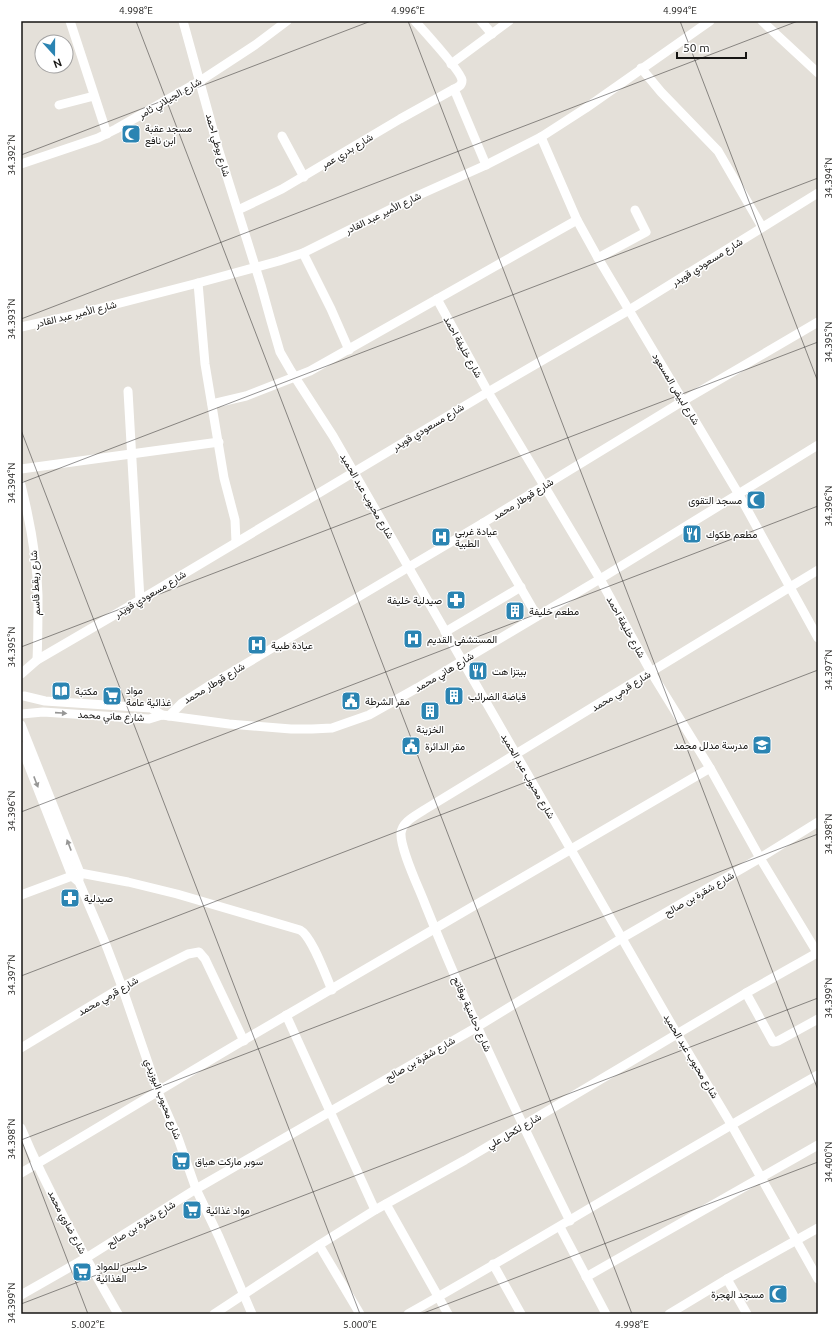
<svg xmlns="http://www.w3.org/2000/svg" width="839" height="1335" viewBox="0 0 839 1335" font-family="Ubuntu,Vazirmatn,sans-serif">
<rect width="100%" height="100%" fill="#e4e0d9"/>
<g fill="none" stroke-linecap="round" stroke-linejoin="round">
<g stroke="#fff" stroke-width="9">
<path d="M70 21 107 134"/>
<path d="M183 21 218 148 261 285 271 321 280 352 291 371 333 436 677 1034 731 1124 818 1279"/>
<path d="M415 21C423 30 461 71 462 80 462 86 458 87 454 89L486 165"/>
<path d="M481 21 492 34"/>
<path d="M762 21 818 73"/>
<path d="M451 64 509 21"/>
<path d="M641 68 661 92 718 151 762 227"/>
<path d="M59 105 94 96"/>
<path d="M282 136 304 177"/>
<path d="M541 137 577 220 598 258 738 493 818 638"/>
<path d="M21 164 98 138 116 129 200 81 255 45 287 21"/>
<path d="M238 210 282 189 400 119 454 89"/>
<path d="M303 253 331 309 349 350"/>
<path d="M598 258 646 232 635 210"/>
<path d="M198 283 205 364 224 478 235 520 236 542"/>
<path d="M437 299 488 392 600 579 651 672 710 768 760 858 818 954"/>
<path d="M21 327 66 317 198 283 279 261 303 253 419 195 486 165 541 137 586 108 710 21"/>
<path d="M128 391 140 600"/>
<path d="M212 404 246 396 310 371 577 220"/>
<path d="M21 469 219 442"/>
<path d="M21 485C30 521 37 558 38 595 38 616 38 638 37 660"/>
<path d="M483 523 537 616"/>
<path d="M445 632 521 587"/>
<path d="M21 674 37 660 140 600 488 392 629 310 818 193"/>
<path d="M24 696 45 701 151 708 162 715"/>
<path d="M22 714 43 712 149 719 162 715 229 724 291 729H312L332 728 369 715 417 688 600 579 818 445"/>
<path d="M169 716 182 703 210 685 483 523 683 401 818 322"/>
<path d="M21 725 80 873 79 879"/>
<path d="M21 746 72 876 79 882 106 945 122 987 158 1092 178 1138 196 1189 219 1237 252 1314"/>
<path d="M21 895 80 873 128 882 177 894 300 930C312 936 326 977 332 990"/>
<path d="M746 993 773 1042 778 1041 818 1019"/>
<path d="M286 1015 375 1210"/>
<path d="M21 1048 122 987 188 954 199 952 205 959 244 1041"/>
<path d="M21 1128C48 1192 83 1253 118 1314"/>
<path d="M21 1173C110 1121 197 1067 287 1015 428 934 569 851 710 768"/>
<path d="M386 1204 448 1314"/>
<path d="M570 1221C518 1117 468 1012 425 904 419 888 400 849 401 833 402 822 415 816 424 810L818 570"/>
<path d="M560 1227 606 1314"/>
<path d="M319 1245 360 1314"/>
<path d="M493 1264 521 1314"/>
<path d="M586 1277 818 1145"/>
<path d="M727 1279 747 1314"/>
<path d="M21 1295 86 1258 196 1189 477 1027 622 938 760 858 818 822"/>
<path d="M214 1314 319 1245 375 1210 465 1160 746 993 817 953"/>
<path d="M408 1314C546 1236 680 1153 818 1075"/>
<path d="M669 1314 727 1279 818 1228"/>
</g>
</g>
<defs><path id="oneway-solid" d="M-6-.8H1V-3.2L6.5 0L1 3.2V.8H-6Z"/></defs>
<g fill="#969695">
<use href="#oneway-solid" transform="translate(61 713) rotate(4)"/>
<use href="#oneway-solid" transform="translate(36 782) rotate(69)"/>
<use href="#oneway-solid" transform="translate(69 845) rotate(-111)"/>
</g>
<path fill="none" stroke="#161513" stroke-width="1" stroke-opacity="0.45" d="M136 21 632 1314M408 21 818 1090M680 21 818 382M21 155 371 21M21 319 798 21M21 430 360 1314M21 483 818 178M21 647 818 342M21 812 818 506M21 976 818 670M21 1139 88 1314M21 1140 818 834M21 1304 818 998M421 1314 818 1162"/>
<defs>
<g id="mosque-square" transform="scale(1)"><rect x="-9" y="-9" width="18" height="18" rx="4" fill="#2b84b2" stroke="#fff"/><path d="M3.5-4.9A6 6 0 1 0 3.5 4.9A5 5 0 1 1 3.5-4.9Z" fill="#fff"/></g>
<g id="restaurant-square" transform="scale(1)"><rect x="-9" y="-9" width="18" height="18" rx="4" fill="#2b84b2" stroke="#fff"/><path d="M-5-6h1v4h1v-4h1v4h1v-4h1v5L-1.5 .5V6h-2V.5L-5-1ZM5-6V6H3V1.5H1.5Q1.5-4 5-6Z" fill="#fff"/></g>
<g id="hospital-square" transform="scale(1)"><rect x="-9" y="-9" width="18" height="18" rx="4" fill="#2b84b2" stroke="#fff"/><path d="M-5-5h3v3.5h4V-5h3V5h-3V1.5h-4V5h-3Z" fill="#fff"/></g>
<g id="pharmacy-square" transform="scale(1)"><rect x="-9" y="-9" width="18" height="18" rx="4" fill="#2b84b2" stroke="#fff"/><path d="M-2-6h4v4h4v4h-4v4h-4v-4h-4v-4h4Z" fill="#fff"/></g>
<g id="building-square" transform="scale(1)"><rect x="-9" y="-9" width="18" height="18" rx="4" fill="#2b84b2" stroke="#fff"/><path d="M-4-6H4V6H1V3H-1V6H-4ZM-2.5-4.3h1.7v1.8h-1.7ZM.8-4.3h1.7v1.8H.8ZM-2.5-1h1.7V.8h-1.7ZM.8-1h1.7V.8H.8Z" fill="#fff"/></g>
<g id="library-square" transform="scale(1)"><rect x="-9" y="-9" width="18" height="18" rx="4" fill="#2b84b2" stroke="#fff"/><path d="M-6-4Q-3-5.5-.7-3.5V5Q-3 3-6 4ZM6-4Q3-5.5 .7-3.5V5Q3 3 6 4Z" fill="#fff"/></g>
<g id="supermarket-square" transform="scale(1)"><rect x="-9" y="-9" width="18" height="18" rx="4" fill="#2b84b2" stroke="#fff"/><path d="M-6-5.5h2.5l.6 2H6L4.5 2H-2.5L-4.4-4H-6ZM-1.5 3.2a1.3 1.3 0 1 0 .1 0ZM3 3.2a1.3 1.3 0 1 0 .1 0Z" fill="#fff"/></g>
<g id="civic-square" transform="scale(1)"><rect x="-9" y="-9" width="18" height="18" rx="4" fill="#2b84b2" stroke="#fff"/><path d="M-.6-6.5H3V-4.5H.6V-3L4-1V1h2V6H-6V1h2V-1L-.6-3ZM-1.2 2.5V6h2.4V2.5Z" fill="#fff"/></g>
<g id="school-square" transform="scale(1)"><rect x="-9" y="-9" width="18" height="18" rx="4" fill="#2b84b2" stroke="#fff"/><path d="M0-5L7-2L0 1L-7-2ZM-4 1L0 2.5L4 1V4Q0 6-4 4Z" fill="#fff"/></g>
</defs>
<g fill-rule="evenodd">
<use href="#mosque-square" x="131" y="134"/>
<use href="#mosque-square" x="756" y="500"/>
<use href="#restaurant-square" x="692" y="534"/>
<use href="#hospital-square" x="441" y="537"/>
<use href="#pharmacy-square" x="456" y="600"/>
<use href="#building-square" x="515" y="611"/>
<use href="#hospital-square" x="413" y="639"/>
<use href="#hospital-square" x="257" y="645"/>
<use href="#restaurant-square" x="478" y="671"/>
<use href="#library-square" x="61" y="691"/>
<use href="#supermarket-square" x="112" y="696"/>
<use href="#building-square" x="454" y="696"/>
<use href="#civic-square" x="351" y="701"/>
<use href="#building-square" x="430" y="711"/>
<use href="#school-square" x="762" y="745"/>
<use href="#civic-square" x="411" y="746"/>
<use href="#pharmacy-square" x="70" y="898"/>
<use href="#supermarket-square" x="181" y="1161"/>
<use href="#supermarket-square" x="192" y="1210"/>
<use href="#supermarket-square" x="82" y="1272"/>
<use href="#mosque-square" x="778" y="1294"/>
</g>
<g text-anchor="middle" dominant-baseline="central" stroke-width="3" stroke-linejoin="round" paint-order="stroke">
<g font-size="10" fill="#161513" stroke="#fff">
<text transform="translate(170 98) rotate(-30)">شارع الجيلاني ثامر</text>
<text transform="translate(218 145) rotate(74)">شارع بوطي احمد</text>
<text transform="translate(347 151) rotate(-31)">شارع بدري عمر</text>
<text transform="translate(383 213) rotate(-26)">شارع الأمير عبد القادر</text>
<text transform="translate(707 262) rotate(-32)">شارع مسعودي قويدر</text>
<text transform="translate(76 314) rotate(-14)">شارع الأمير عبد القادر</text>
<text transform="translate(463 347) rotate(61)">شارع خليفة احمد</text>
<text transform="translate(676 389) rotate(59)">شارع لبيض المسعود</text>
<text transform="translate(428 427) rotate(-31)">شارع مسعودي قويدر</text>
<text transform="translate(367 496) rotate(60)">شارع محبوب عبد الحميد</text>
<text transform="translate(523 499) rotate(-32)">شارع قوطار محمد</text>
<text transform="translate(35 583) rotate(-93)">شارع ريقط قاسم</text>
<text transform="translate(150 594) rotate(-31)">شارع مسعودي قويدر</text>
<text transform="translate(626 627) rotate(61)">شارع خليفة احمد</text>
<text transform="translate(444 672) rotate(-31)">شارع هاني محمد</text>
<text transform="translate(214 683) rotate(-31)">شارع قوطار محمد</text>
<text transform="translate(621 691) rotate(-32)">شارع قرمي محمد</text>
<text transform="translate(111 716) rotate(3)">شارع هاني محمد</text>
<text transform="translate(528 776) rotate(60)">شارع محبوب عبد الحميد</text>
<text transform="translate(699 894) rotate(-30)">شارع شقرة بن صالح</text>
<text transform="translate(108 996) rotate(-30)">شارع قرمي محمد</text>
<text transform="translate(472 1014) rotate(66)">شارع دحامنية بوفاتح</text>
<text transform="translate(691 1056) rotate(59)">شارع محبوب عبد الحميد</text>
<text transform="translate(420 1059) rotate(-30)">شارع شقرة بن صالح</text>
<text transform="translate(163 1099) rotate(69)">شارع محبوب البوزيدي</text>
<text transform="translate(514 1131) rotate(-30)">شارع لكحل علي</text>
<text transform="translate(67 1222) rotate(62)">شارع ضاوي محمد</text>
<text transform="translate(141 1224) rotate(-32)">شارع شقرة بن صالح</text>
</g>
<g font-size="10" fill="#161513" stroke="#fff" text-anchor="start">
<text x="145" y="128">مسجد عقبة<tspan x="145" dy="12">ابن نافع</tspan></text>
<text x="742" y="500" text-anchor="end">مسجد التقوى</text>
<text x="455" y="531">عيادة غربي<tspan x="455" dy="12">الطبية</tspan></text>
<text x="706" y="534">مطعم طكوك</text>
<text x="442" y="600" text-anchor="end">صيدلية خليفة</text>
<text x="529" y="611">مطعم خليفة</text>
<text x="427" y="639">المستشفى القديم</text>
<text x="271" y="645">عيادة طبية</text>
<text x="492" y="671">بيتزا هت</text>
<text x="126" y="690">مواد<tspan x="126" dy="12">غذائية عامة</tspan></text>
<text x="75" y="691">مكتبة</text>
<text x="468" y="696">قباضة الضرائب</text>
<text x="365" y="701">مقر الشرطة</text>
<text x="430" y="729" text-anchor="middle">الخزينة</text>
<text x="748" y="745" text-anchor="end">مدرسة مدلل محمد</text>
<text x="425" y="746">مقر الدائرة</text>
<text x="84" y="898">صيدلية</text>
<text x="195" y="1161">سوبر ماركت هياق</text>
<text x="206" y="1210">مواد غذائية</text>
<text x="96" y="1266">حليس للمواد<tspan x="96" dy="12">الغذائية</tspan></text>
<text x="764" y="1294" text-anchor="end">مسجد الهجرة</text>
</g>
</g>
<rect width="839" height="1335" fill="none" stroke="#ffffff" stroke-width="44"/>
<g transform="translate(54 54) rotate(159)"><circle r="19" fill="#ffffff" stroke="#a2a1a1"/>
<path d="M0-3L7 15L0 10L-7 15Z" fill="#2b84b2"/>
<text y="-6" font-size="11" font-weight="bold" text-anchor="middle" fill="#161513">N</text>
</g>
<path d="M677 52v6h69v-6" fill="none" stroke="#161513" stroke-width="2"/>
<text x="683" y="52" font-size="12" fill="#161513" stroke="#ffffff" stroke-width="3" paint-order="stroke">50 m</text>
<rect x="22" y="22" width="795" height="1291" fill="none" stroke="#161513" stroke-width="1.5"/>
<g font-size="10" text-anchor="middle" fill="#161513">
<text x="136" y="14">4.998°E</text>
<text x="408" y="14">4.996°E</text>
<text x="680" y="14">4.994°E</text>
<text transform="translate(11 155) rotate(-90)" y="4">34.392°N</text>
<text transform="translate(828 178) rotate(-90)" y="4">34.394°N</text>
<text transform="translate(11 319) rotate(-90)" y="4">34.393°N</text>
<text transform="translate(828 342) rotate(-90)" y="4">34.395°N</text>
<text transform="translate(11 483) rotate(-90)" y="4">34.394°N</text>
<text transform="translate(828 506) rotate(-90)" y="4">34.396°N</text>
<text transform="translate(11 647) rotate(-90)" y="4">34.395°N</text>
<text transform="translate(828 670) rotate(-90)" y="4">34.397°N</text>
<text transform="translate(11 811) rotate(-90)" y="4">34.396°N</text>
<text transform="translate(828 834) rotate(-90)" y="4">34.398°N</text>
<text transform="translate(11 975) rotate(-90)" y="4">34.397°N</text>
<text transform="translate(828 998) rotate(-90)" y="4">34.399°N</text>
<text transform="translate(11 1139) rotate(-90)" y="4">34.398°N</text>
<text transform="translate(828 1162) rotate(-90)" y="4">34.400°N</text>
<text transform="translate(11 1303) rotate(-90)" y="4">34.399°N</text>
<text x="88" y="1328">5.002°E</text>
<text x="360" y="1328">5.000°E</text>
<text x="632" y="1328">4.998°E</text>
</g>
</svg>
